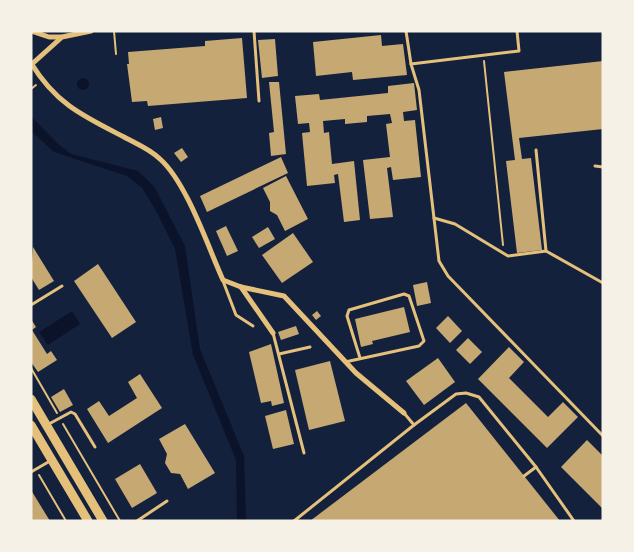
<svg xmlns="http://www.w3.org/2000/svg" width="634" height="552" viewBox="0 0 634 552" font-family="'Golos Text',sans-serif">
<rect width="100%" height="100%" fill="#14213d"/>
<g fill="#0b132b">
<circle cx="83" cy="84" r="6"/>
<path d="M31 116 57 143 71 154 138 171 154 186 185 246 200 349 244 456 246 521H237L236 460 193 355 175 249 155 209 142 188 127 176 54 152 31 131Z"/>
<path d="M72 311 80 324 48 345 39 332Z"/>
</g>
<g fill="#c6a872">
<path d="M381 35 382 46 403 44 407 75 353 80 352 72 316 76 313 42Z"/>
<path d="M242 38 247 98 148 106 147 101 132 102 127 64H129L128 52 205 46V41Z"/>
<path d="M275 39 278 76 262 78 258 40Z"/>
<path d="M603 61V129L519 138 522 159 531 158 542 250 517 253 506 161 515 160 504 72Z"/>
<path d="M269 82H279L286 154 271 156 269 133 274 132Z"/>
<path d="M414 83 417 110 403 112 404 121 415 120 421 177 393 180 391 167 387 168 393 217 370 219 363 160 390 157 386 124 392 123 390 114 367 116V122L345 124V119L323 121 324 133 329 132 332 164 354 161 360 220 344 222 338 174 334 175 335 183 307 186 302 133 310 132 309 123 298 124 295 96 319 94 320 100 388 93V86Z"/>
<path d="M161 117 163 128 155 130 153 119Z"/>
<path d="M182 148 188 157 181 162 174 153Z"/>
<path d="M281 157 288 173 207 212 200 196Z"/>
<path d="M286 176 308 219 285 231 277 215 270 211V202L263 188Z"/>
<path d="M226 226 238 251 227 256 216 231Z"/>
<path d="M268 227 275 239 259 248 252 237Z"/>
<path d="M293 233 313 262 282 283 262 255Z"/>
<path d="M33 247 54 281 39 290 31 277Z"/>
<path d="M98 264 136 322 112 338 74 281Z"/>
<path d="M427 282 431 303 417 306 413 285Z"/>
<path d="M404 307 410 332 372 341 373 344 361 347 355 319Z"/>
<path d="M317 311 321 316 316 320 312 315Z"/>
<path d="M448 316 462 331 450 343 436 328Z"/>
<path d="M31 319 36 327 32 330 47 354 51 351 57 360 38 372 31 362Z"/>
<path d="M296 326 299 334 281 340 278 332Z"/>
<path d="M468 338 482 352 470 364 456 350Z"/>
<path d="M271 344 284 403 272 406 271 401 261 403 249 352Z"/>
<path d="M509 347 524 362 509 378 548 417 563 402 578 417 547 448 478 379Z"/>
<path d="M438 358 455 382 424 405 406 381Z"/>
<path d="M330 361 345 421 309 430 295 370Z"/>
<path d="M140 374 162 408 108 443 87 409 99 401 109 416 137 398 128 382Z"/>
<path d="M64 389 73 405 60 412 51 397Z"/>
<path d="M466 403 560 521H310Z"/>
<path d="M286 410 294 444 273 449 265 416Z"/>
<path d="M185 424 215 473 188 489 180 474 171 473 165 463 167 454 159 439Z"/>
<path d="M587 440 603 456V509L561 467Z"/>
<path d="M140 464 157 493 132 508 115 479Z"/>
<path d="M31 490 50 521H31Z"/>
</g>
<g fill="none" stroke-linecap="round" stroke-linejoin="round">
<g stroke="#e5c07b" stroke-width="2">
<path d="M114 31 116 54"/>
<path d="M484 61 503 245"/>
<path d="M31 89 36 85"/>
<path d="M31 368 57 413"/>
<path d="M63 424 120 521"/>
<path d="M39 475 66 521"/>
</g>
<g stroke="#e5c07b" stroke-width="3">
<path d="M254 31 259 101"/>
<path d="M406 31 411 64"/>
<path d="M517 31 519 51 411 64 419 90 439 261 448 276 603 436"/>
<path d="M536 150 546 251"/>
<path d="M595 166 603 167"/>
<path d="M434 218 455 224 508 256 546 251 603 283"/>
<path d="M223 281 236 315 253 326"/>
<path d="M31 305 62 286"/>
<path d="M273 333 304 453"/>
<path d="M279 354 310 347"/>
<path d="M345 362 419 346 424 341 409 296 404 294 349 310 347 316 360 358"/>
<path d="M47 425 71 412 75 414 95 447"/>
<path d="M414 425 456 394 466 393 479 397 536 467"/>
<path d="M31 472 50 461"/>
<path d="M524 476 536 467 574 521"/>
<path d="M137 521 167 501"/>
<path d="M294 521 414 425 404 413"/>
</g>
<g stroke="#e5c07b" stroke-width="5">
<path d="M31 31 49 37H61"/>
<path d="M31 63C56 104 83 116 124 137 137 144 150 149 160 159 187 183 208 247 223 280L241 287 284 296 356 373 404 413"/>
<path d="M32 64 62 37 91 31"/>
<path d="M241 287 273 333"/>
</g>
<g stroke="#e5c07b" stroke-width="9">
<path d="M31 399 103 521"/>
<path d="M31 425 88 521"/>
</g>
</g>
<rect width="634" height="552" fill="none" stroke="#f6f1e7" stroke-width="65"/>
</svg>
